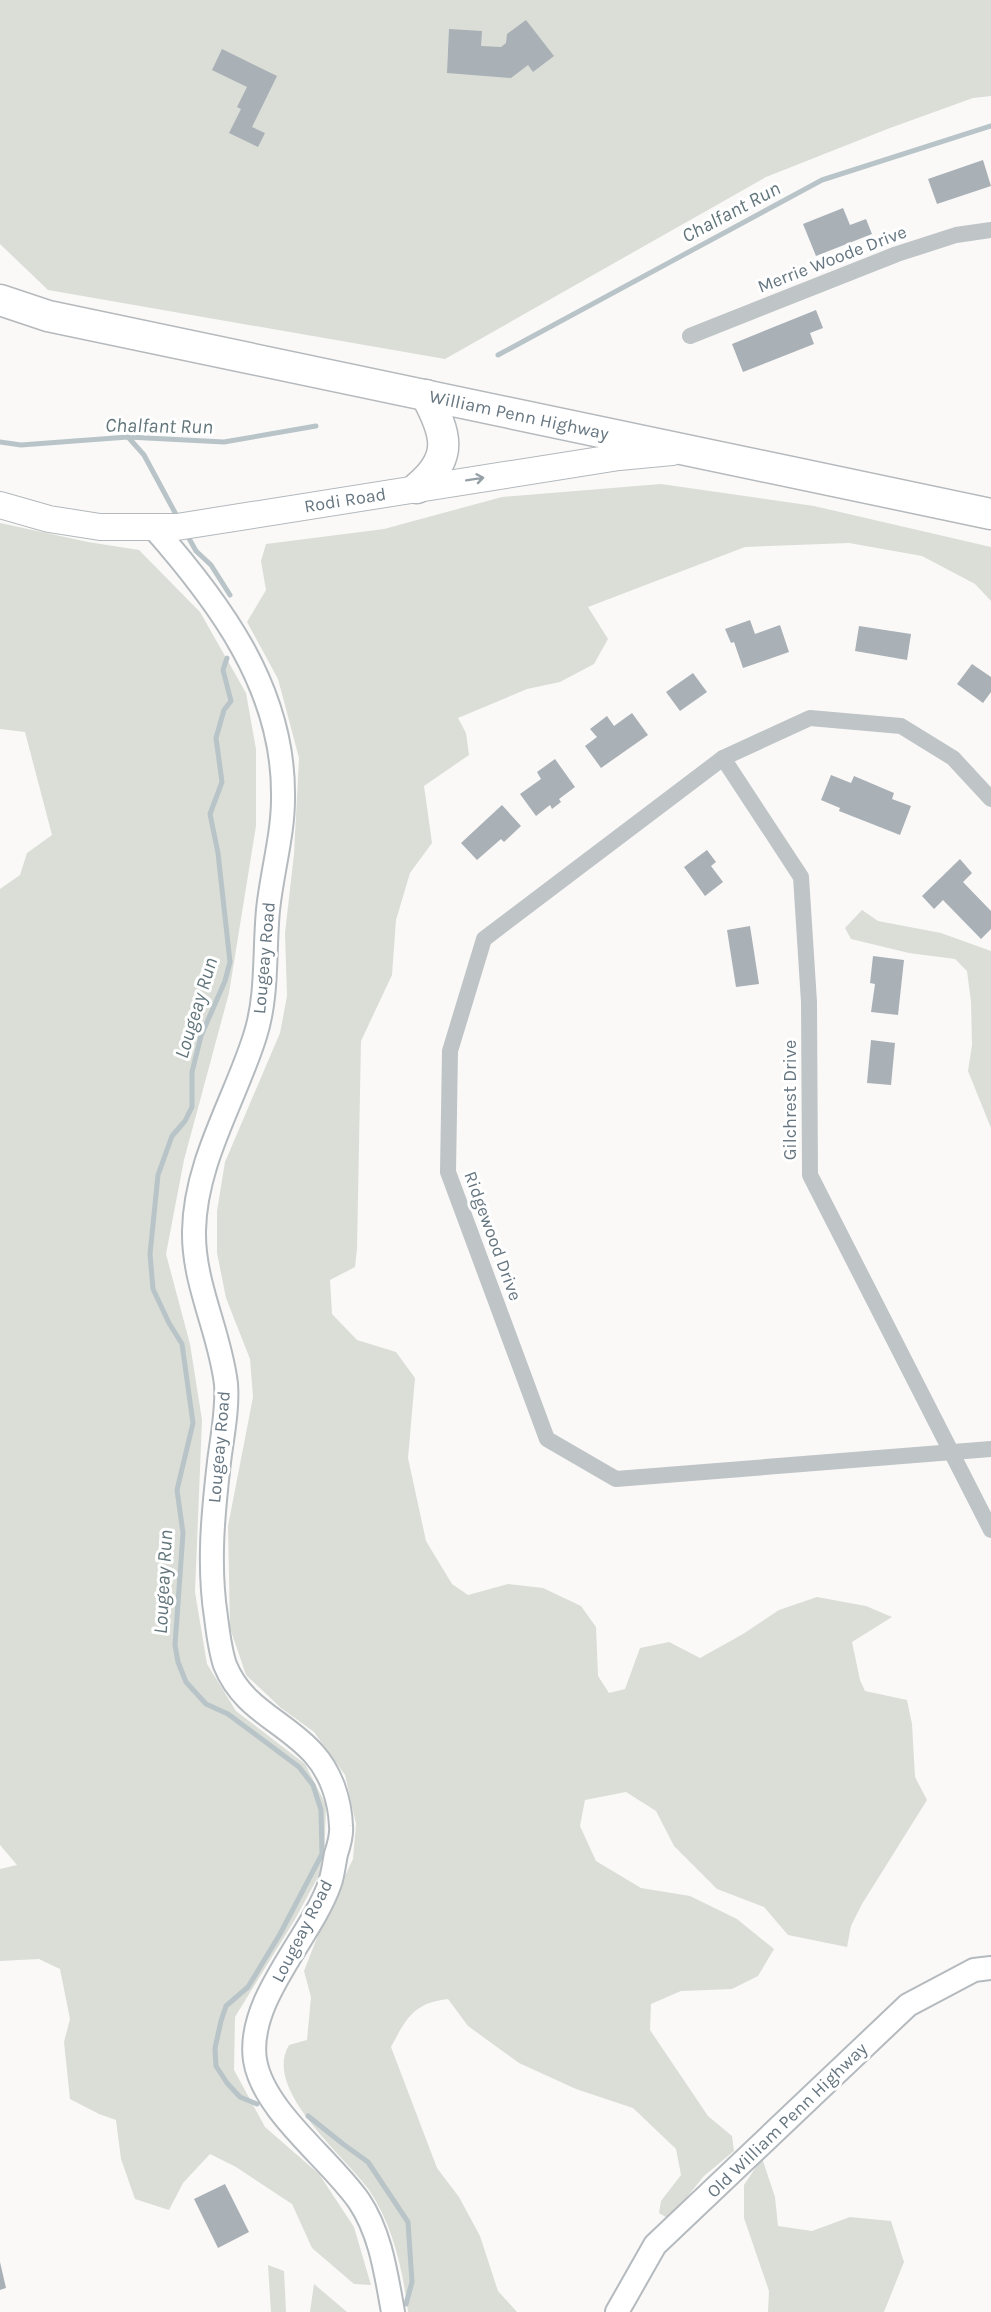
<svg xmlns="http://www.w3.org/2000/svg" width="991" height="2312" viewBox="0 0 991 2312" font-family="Karla,sans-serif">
<rect width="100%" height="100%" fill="#faf9f8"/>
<g fill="#daded7">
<path d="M0 0H991V96L973 98 890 128 766 177 445 359 48 290 0 244Z"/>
<path d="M661 484 814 506 991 547V601L975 584 922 556 849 543 745 547 588 607 608 639 594 664 560 682 527 689 458 718 466 733 469 755 424 786 432 843 410 873 396 920 392 975 361 1041 357 1249 355 1267 330 1280 332 1314 357 1340 396 1352 415 1378 408 1458 426 1541 452 1584 468 1595 508 1584 543 1588 581 1606 596 1627 598 1676 609 1693 625 1689 640 1648 669 1642 700 1658 743 1634 779 1610 817 1597 866 1606 892 1617 852 1642 860 1680 865 1691 907 1700 912 1724 915 1777 927 1800 862 1904 851 1926 847 1947 788 1935 764 1907 717 1889 674 1846 656 1811 626 1792 585 1800 580 1826 596 1861 641 1888 690 1896 737 1919 774 1949 758 1976 732 1989 681 1991 651 2004 650 2030 708 2116 732 2136 734 2151 704 2176 669 2219 659 2213 661 2201 681 2175 676 2149 633 2108 576 2089 519 2063 468 2026 448 1999C413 2003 406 2019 391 2047L437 2168 459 2197 480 2236 498 2291 517 2312H408C403 2271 393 2225 369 2190 345 2156 262 2090 289 2045L307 2040 311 1997 304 1971 324 1920 353 1859 356 1824 345 1775 314 1732 281 1708 246 1675 230 1628 228 1526 253 1397 250 1359 226 1298 217 1253V1211L225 1162 280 1033 287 996 285 933 294 854 299 758 278 679 247 622 266 590 261 561 266 544 384 529 502 497Z"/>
<path d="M0 523 88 542 139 550 200 612 246 693 256 749V826L229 993 184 1160 166 1254 190 1344 202 1420 195 1592 207 1664 236 1711 305 1764 326 1805 324 1866 294 1921 235 2017 234 2070 265 2127 319 2174 354 2227 371 2285 354 2284 312 2248 292 2204 236 2167 210 2154 183 2183 169 2210 135 2199 121 2159 116 2120 99 2114 70 2099 64 2042 70 2019 60 1969 39 1959 0 1961V1869L17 1865 0 1845V889L20 875 27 853 52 835 25 732 0 729Z"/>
<path d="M862 910 878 921 941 933 991 951V1128L968 1071 972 1045 971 1002 967 971 955 959 909 953 851 939 845 928Z"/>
<path d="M762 2158 775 2197 778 2226 812 2231 850 2217 891 2221 904 2262 884 2312H768L769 2291 744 2218V2185Z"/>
<path d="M268 2265 284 2271 286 2312H271Z"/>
<path d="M314 2284 347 2312H310Z"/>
</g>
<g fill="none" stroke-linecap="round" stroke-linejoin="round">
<g stroke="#b8c4c8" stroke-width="5">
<path d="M498 355 822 180 991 126"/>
<path d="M128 437 144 455 179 520"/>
<path d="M0 442 21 445 128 437 224 442 316 426"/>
<path d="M186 533 196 551 211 565 230 595"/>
<path d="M227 658 223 670 231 701 224 710 216 738 222 782 210 814 218 853 230 962 225 981 201 1036 192 1072V1107L185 1121 172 1136 158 1175 150 1254 153 1289 169 1323 182 1344 193 1423 177 1490 183 1533 175 1645 178 1662 186 1682 206 1704 228 1714 299 1767 313 1785 321 1810 322 1854 280 1934 248 1987 226 2006 221 2021 215 2048 216 2066 227 2083 240 2097 257 2104"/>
<path d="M308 2116 343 2144 368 2162 408 2222 412 2282 406 2304"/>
</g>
</g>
<g fill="#a9b0b6">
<path d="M526 20 554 56 533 72 528 65 511 78 447 73 449 29 482 31 481 46 501 47 506 43 507 34Z"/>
<path d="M222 49 277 76 252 127 265 133 258 147 229 133 241 109 237 107 247 87 212 70Z"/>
<path d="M983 160 991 186 937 204 928 179Z"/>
<path d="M843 208 850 225 866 219 872 234 816 256 803 224Z"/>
<path d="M816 310 823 328 810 333 814 344 743 372 732 344Z"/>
<path d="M750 620 755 634 780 625 789 652 743 668 734 642 731 643 725 629Z"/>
<path d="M859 626 911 634 907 660 855 651Z"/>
<path d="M972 664 991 677V692L983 703 957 684Z"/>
<path d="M693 673 707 692 680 711 666 692Z"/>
<path d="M632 713 648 735 601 768 585 746 597 737 590 729 607 716 614 726Z"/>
<path d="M555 759 575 787 559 799 561 802 552 809 550 805 536 816 520 794 541 779 537 772Z"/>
<path d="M831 775 851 783 854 776 894 793 892 799 911 806 900 835 839 811 840 808 821 800Z"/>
<path d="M502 805 521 826 504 842 501 839 477 860 461 843Z"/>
<path d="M707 850 716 862 711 866 723 882 705 896 684 867Z"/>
<path d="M960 859 972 873 963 882 991 911V929L981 939 943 900 934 909 922 896Z"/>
<path d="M750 926 759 984 736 987 727 930Z"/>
<path d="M873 956 904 960 898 1015 871 1012 875 984 870 983Z"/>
<path d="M871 1040 895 1043 891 1085 867 1083Z"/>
<path d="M225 2184 249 2232 218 2248 194 2199Z"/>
<path d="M0 2262 6 2288 0 2290Z"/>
</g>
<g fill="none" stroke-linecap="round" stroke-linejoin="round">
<g stroke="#b4babe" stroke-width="26">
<g id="secondary">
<path d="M153 527C220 603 283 688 283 793 284 832 272 871 268 910 264 951 268 996 255 1036 235 1100 195 1162 194 1231 193 1284 220 1332 226 1384 228 1409 222 1437 219 1462 213 1514 208 1565 216 1617 218 1633 220 1650 225 1665 243 1710 285 1721 314 1754 331 1773 340 1800 341 1826 342 1835 339 1845 336 1854 334 1864 333 1874 330 1883 311 1938 246 2000 255 2060 263 2111 330 2159 359 2201 381 2234 386 2274 393 2312"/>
<path d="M617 2312 655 2245 908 2005 974 1970 991 1968"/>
</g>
</g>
<g stroke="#b3b8bc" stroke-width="28">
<path id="primary" d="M0 505 49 519 100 527H177L619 457 672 452"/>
</g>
<g stroke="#b5b9bc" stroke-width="33">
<g id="highway">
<path d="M0 300 48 316 991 514"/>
<path d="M417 488C455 457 446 434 426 395"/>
</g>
</g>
<g stroke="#bfc4c7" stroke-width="16">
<path d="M690 336 897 254 956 235 991 230"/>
<path d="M723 758 801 877 809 1002 810 1175 991 1530"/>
<path d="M991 799 953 758 901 726 810 718 723 758 484 939 450 1051 448 1172 547 1439 616 1479 991 1449"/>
</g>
<use href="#secondary" stroke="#fff" stroke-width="22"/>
<use href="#primary" stroke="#fff" stroke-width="26"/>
<use href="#highway" stroke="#fff" stroke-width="30"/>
</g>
<defs><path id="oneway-shaft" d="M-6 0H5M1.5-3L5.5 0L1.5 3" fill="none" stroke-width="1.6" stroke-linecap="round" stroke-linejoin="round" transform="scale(1.5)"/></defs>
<use stroke="#949fa6" href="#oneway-shaft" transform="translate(475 479) rotate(-9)"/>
<g text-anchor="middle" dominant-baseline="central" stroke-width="6" stroke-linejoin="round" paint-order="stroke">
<g font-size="18" fill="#667680" stroke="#fff">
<text transform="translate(832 259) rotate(-21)">Merrie Woode Drive</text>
<text transform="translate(519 415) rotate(12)">William Penn Highway</text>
<text transform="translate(345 500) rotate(-9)">Rodi Road</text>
<text transform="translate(264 958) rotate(-85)">Lougeay Road</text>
<text transform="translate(790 1100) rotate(-90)">Gilchrest Drive</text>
<text transform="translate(493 1236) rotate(70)">Ridgewood Drive</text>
<text transform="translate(219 1447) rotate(-85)">Lougeay Road</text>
<text transform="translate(302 1931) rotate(-63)">Lougeay Road</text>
<text transform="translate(787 2120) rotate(-44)">Old William Penn Highway</text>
</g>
<g font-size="20" font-style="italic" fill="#61757a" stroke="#fff">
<text transform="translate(731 212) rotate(-28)">Chalfant Run</text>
<text transform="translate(159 426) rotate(1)">Chalfant Run</text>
<text transform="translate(196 1008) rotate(-73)">Lougeay Run</text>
<text transform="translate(163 1582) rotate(-87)">Lougeay Run</text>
</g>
</g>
</svg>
